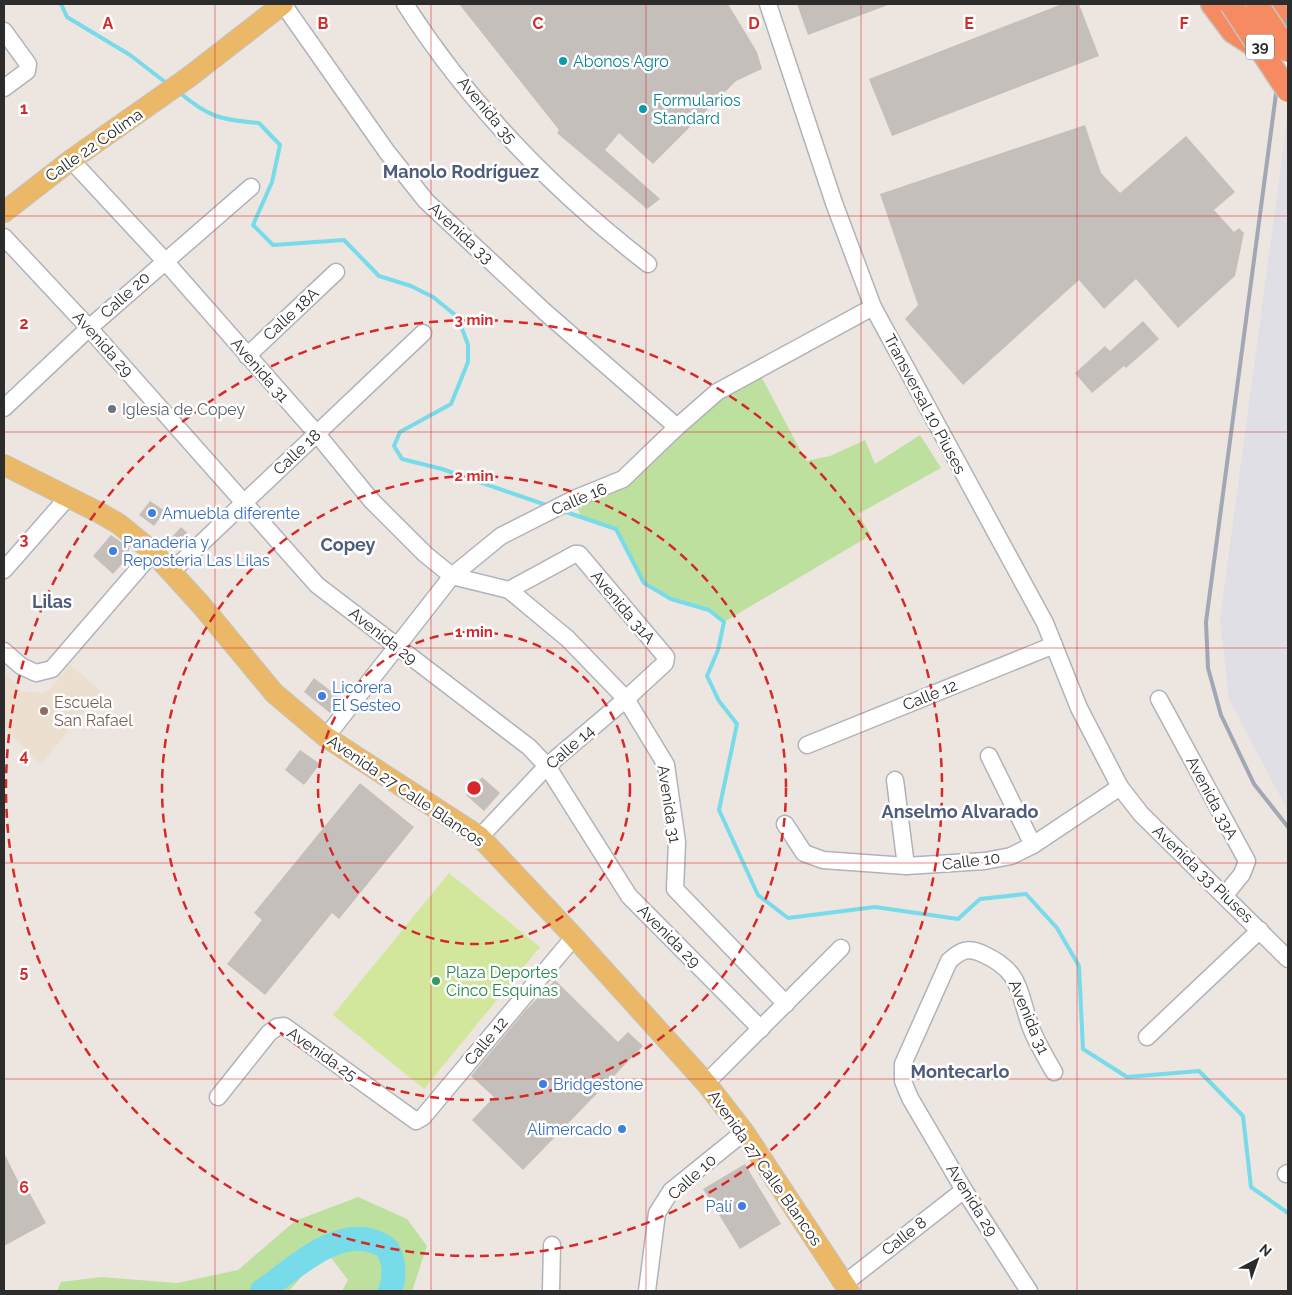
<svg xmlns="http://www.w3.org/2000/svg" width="1292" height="1295" viewBox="0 0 1292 1295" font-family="Raleway,sans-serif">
<rect width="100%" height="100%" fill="#ede5df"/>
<path fill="#e0dfe6" d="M1287 121 1288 124V811L1229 699 1220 619Z"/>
<path fill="#eddfcf" d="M70 665 101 691 41 764 4 728V673L22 691 43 693 49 690Z"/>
<g fill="#bee09e">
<path d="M761 376 806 461 830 456 865 440 875 464 920 435 941 468 858 514 871 535 724 622 709 610 671 599 644 583 616 529 581 517 575 501 617 490 625 486 718 399Z"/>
<path d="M358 1197 407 1219 427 1246 412 1291H342L348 1280 329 1255 303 1275 289 1291H57L61 1282 101 1277 177 1283 238 1270 295 1221Z"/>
</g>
<path fill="#d2e79b" d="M449 873 540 947 424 1089 333 1015Z"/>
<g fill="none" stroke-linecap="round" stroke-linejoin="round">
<g stroke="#78dbe9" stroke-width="4">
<path d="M61 4 67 17 130 55 169 85"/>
<path d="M179 92C208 117 221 120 259 123L280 145 272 182 253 225 273 245 344 240 379 276 411 286 433 297 454 314 463 331 468 345V362L451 404 400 432 394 446 402 459 442 469 549 506"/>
<path d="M563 511 616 529 644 583 671 599 709 610 724 622 718 650 707 676 719 701 737 724 719 810 758 895 788 918 875 907 958 919 980 899 1026 894 1057 928 1079 966 1083 1049 1127 1077 1199 1071 1243 1116 1251 1187 1288 1213"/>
</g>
<path stroke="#78dbe9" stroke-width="24" d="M262 1291C291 1271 337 1226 375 1242 380 1244 385 1245 388 1250 395 1263 395 1278 390 1291"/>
</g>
<g fill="#c5bfbb">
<path d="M459 4H728L757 52 762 69 736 81 653 164 619 133 605 150 660 199 647 209 557 133 559 130Z"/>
<path d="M797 4H888V5L808 35Z"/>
<path d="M1062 4H1079L1099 56 892 136 869 79Z"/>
<path d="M1085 125 1101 173 1120 193 1186 136 1235 192 1214 210 1234 232 1239 228 1244 233 1235 276 1178 328 1136 279 1104 309 1079 280 963 385 905 319 918 305 880 194Z"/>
<path d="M1143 321 1159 339 1126 368 1124 366 1092 393 1075 373 1105 346 1110 351Z"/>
<path d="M150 501 165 511 154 526 139 515Z"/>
<path d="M181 527 191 536 180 548 170 539Z"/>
<path d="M111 535 129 548V556L113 574 93 556Z"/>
<path d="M314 678 341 699 330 713 304 692Z"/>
<path d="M300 750 320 764 304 785 285 770Z"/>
<path d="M482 777 500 793 484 811 466 795Z"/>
<path d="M360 783 414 827 339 919 332 913 265 995 227 964 262 920 254 913Z"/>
<path d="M555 980 618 1042 628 1032 643 1046 523 1170 472 1120 494 1097 471 1076 525 1011Z"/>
<path d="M4 1153 19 1183 23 1181 46 1223 4 1246Z"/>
<path d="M745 1164 781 1224 740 1249 703 1189Z"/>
</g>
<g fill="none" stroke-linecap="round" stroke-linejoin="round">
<g stroke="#afb3bb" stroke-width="19">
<g id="minor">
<path d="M283 4 387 152 426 201 545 312 677 427"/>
<path d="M405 4C469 104 554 191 648 264"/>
<path d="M768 4 834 203 873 307 1045 623 1079 708 1120 787 1141 814 1288 959"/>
<path d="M4 31 28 64 27 71 4 88"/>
<path d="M1272 43 1288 68"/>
<path d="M71 160 164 260 317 434 371 500 425 554 452 576 509 590 575 554H579L666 657 665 663 626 699 547 766 480 837"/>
<path d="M4 237 89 328 317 585 529 747 547 766 629 896 761 1029"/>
<path d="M247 356 336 272"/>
<path d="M4 408 89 328 251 187"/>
<path d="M4 570 68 497"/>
<path d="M171 572 423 333"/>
<path d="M509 590 568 639 626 699 666 765 677 842 675 889 786 1004"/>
<path d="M4 651 21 666 36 673 52 669 153 552"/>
<path d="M1159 699 1247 861 1242 874 1225 895"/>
<path d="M326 737 452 576 501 536 574 499 623 479 677 427 717 392 873 307"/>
<path d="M807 745 1054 645"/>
<path d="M989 756 1033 845"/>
<path d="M895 780 906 866"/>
<path d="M785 824 804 853 823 860 906 866 985 861 1011 856 1033 845 1120 787"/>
<path d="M1147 1037 1260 930"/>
<path d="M706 1083 841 948"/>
<path d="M218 1097 269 1033 277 1027 284 1026 416 1121 423 1117 574 937"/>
<path d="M1286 1174 1288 1173"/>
<path d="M845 1283 964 1190"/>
<path d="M551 1291 552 1245"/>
<path d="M647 1291 657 1213 671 1191 744 1132"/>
<path d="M1029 1291 964 1190 910 1098 903 1081V1064L949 961C961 950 968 947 983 954 1023 972 1018 993 1031 1028 1037 1043 1046 1058 1054 1072"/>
</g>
</g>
<g stroke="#c4c4c4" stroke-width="22">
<g id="major">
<path d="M4 212 71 160 189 77 283 4"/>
<path d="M4 465 98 512 119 524 153 552 202 606 274 693 326 737 480 837 574 937 706 1083 744 1132 849 1291"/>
</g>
</g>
<g stroke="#c4c4c4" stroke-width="25">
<path id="highway" d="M1212 4 1233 32 1252 44C1272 38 1279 25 1275 4"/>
</g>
<use href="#minor" stroke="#fff" stroke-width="16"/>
<use href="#major" stroke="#eab867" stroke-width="20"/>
<use href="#highway" stroke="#f68b61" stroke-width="22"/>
<path stroke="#a2a7b5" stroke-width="4" d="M1288 18 1281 56 1206 622 1208 668 1221 715 1254 784 1288 827"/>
<g stroke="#c4c4c4" stroke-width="25" stroke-linecap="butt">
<g id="highway-bridge">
<path d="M1231 4 1288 91"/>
<path d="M1257 4 1288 51"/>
</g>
</g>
<use href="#highway-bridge" stroke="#f68b61" stroke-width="22"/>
</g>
<path fill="none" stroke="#d62828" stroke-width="1" stroke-opacity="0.55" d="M215 4V1291M431 4V1291M646 4V1291M861 4V1291M1077 4V1291M4 216H1288M4 432H1288M4 648H1288M4 863H1288M4 1079H1288"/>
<g fill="none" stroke="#d62828" stroke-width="2.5" stroke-dasharray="9 6">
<circle cx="474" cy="788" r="156"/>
<circle cx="474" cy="788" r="312"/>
<circle cx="474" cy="788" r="468"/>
</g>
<g fill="#0f9aa8" stroke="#fff" stroke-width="2">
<circle cx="563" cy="61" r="5"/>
<circle cx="643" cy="109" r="5"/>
</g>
<circle fill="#6b7280" stroke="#fff" stroke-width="2" cx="112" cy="409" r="5"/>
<g fill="#3f7fe0" stroke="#fff" stroke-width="2">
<circle cx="152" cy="513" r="5"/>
<circle cx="113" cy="551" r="5"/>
<circle cx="322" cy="696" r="5"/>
<circle cx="543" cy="1084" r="5"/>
<circle cx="622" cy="1129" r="5"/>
<circle cx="742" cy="1206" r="5"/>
</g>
<circle fill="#8d6e63" stroke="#fff" stroke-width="2" cx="44" cy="711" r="5"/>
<circle fill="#2e9e5b" stroke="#fff" stroke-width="2" cx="436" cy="981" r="5"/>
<g text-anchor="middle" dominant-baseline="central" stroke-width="5" stroke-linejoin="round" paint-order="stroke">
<rect fill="#fff" stroke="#6b6b6b" stroke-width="1" x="1246" y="34.5" width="28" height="25" rx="4"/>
<g font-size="15" font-weight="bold" fill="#2c2c2c">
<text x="1260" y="47">39</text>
</g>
<g font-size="16" fill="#0d838f" stroke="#fff" text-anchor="start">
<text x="573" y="61">Abonos Agro</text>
<text x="653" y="100">Formularios<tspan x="653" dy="18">Standard</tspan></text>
</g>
<g font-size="16" fill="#2c2c2c" stroke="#fff">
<text transform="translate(487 110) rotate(50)">Avenida 35</text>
<text transform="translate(94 145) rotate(-35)">Calle 22 Colima</text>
<text transform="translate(461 233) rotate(43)">Avenida 33</text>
<text transform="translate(125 295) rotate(-42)">Calle 20</text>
<text transform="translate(291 314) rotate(-43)">Calle 18A</text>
<text transform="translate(103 344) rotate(48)">Avenida 29</text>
<text transform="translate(260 370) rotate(49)">Avenida 31</text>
<text transform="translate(925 404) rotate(62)">Transversal 10 Piuses</text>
<text transform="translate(297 452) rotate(-43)">Calle 18</text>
<text transform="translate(579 499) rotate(-23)">Calle 16</text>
<text transform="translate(623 607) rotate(50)">Avenida 31A</text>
<text transform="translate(383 636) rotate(38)">Avenida 29</text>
<text transform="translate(930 695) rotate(-22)">Calle 12</text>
<text transform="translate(570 747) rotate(-41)">Calle 14</text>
<text transform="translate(406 791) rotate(34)">Avenida 27 Calle Blancos</text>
<text transform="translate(1212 798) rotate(62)">Avenida 33A</text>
<text transform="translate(669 804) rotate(81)">Avenida 31</text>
<text transform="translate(971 861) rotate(-7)">Calle 10</text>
<text transform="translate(1203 874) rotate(44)">Avenida 33 Piuses</text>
<text transform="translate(669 936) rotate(45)">Avenida 29</text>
<text transform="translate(1029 1017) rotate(67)">Avenida 31</text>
<text transform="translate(486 1041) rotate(-50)">Calle 12</text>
<text transform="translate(322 1054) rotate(35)">Avenida 25</text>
<text transform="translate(765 1168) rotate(55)">Avenida 27 Calle Blancos</text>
<text transform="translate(692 1177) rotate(-42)">Calle 10</text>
<text transform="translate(972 1200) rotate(58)">Avenida 29</text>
<text transform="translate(904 1236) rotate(-38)">Calle 8</text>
</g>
<g font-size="16" fill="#5b616d" stroke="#fff" text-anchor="start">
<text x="122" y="409">Iglesia de Copey</text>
</g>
<g font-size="16" fill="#366cbe" stroke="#fff" text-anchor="start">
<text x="162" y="513">Amuebla diferente</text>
<text x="123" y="542">Panadería y<tspan x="123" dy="18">Reposteria Las Lilas</tspan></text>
<text x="332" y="687">Licorera<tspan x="332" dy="18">El Sesteo</tspan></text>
<text x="553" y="1084">Bridgestone</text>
<text x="612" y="1129" text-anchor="end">Alimercado</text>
<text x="732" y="1206" text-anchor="end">Palí</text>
</g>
<g font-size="16" fill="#785e54" stroke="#fff" text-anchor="start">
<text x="54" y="702">Escuela<tspan x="54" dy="18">San Rafael</tspan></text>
</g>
<g font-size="16" fill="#27864d" stroke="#fff" text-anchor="start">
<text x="446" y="972">Plaza Deportes<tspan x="446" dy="18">Cinco Esquinas</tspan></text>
</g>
<g font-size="18" font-weight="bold" fill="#4e5c7b" stroke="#fff">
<text x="461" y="171">Manolo Rodríguez</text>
<text x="348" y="544">Copey</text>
<text x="52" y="601">Lilas</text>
<text x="960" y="811">Anselmo Alvarado</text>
<text x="960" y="1071">Montecarlo</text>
</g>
</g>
<g font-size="16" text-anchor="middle" font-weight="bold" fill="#d62828" stroke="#fff" stroke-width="5" stroke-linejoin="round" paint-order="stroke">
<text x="108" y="29">A</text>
<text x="323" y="29">B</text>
<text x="538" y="29">C</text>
<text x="754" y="29">D</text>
<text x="969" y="29">E</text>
<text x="1184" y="29">F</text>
<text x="24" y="114">1</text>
<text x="24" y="329">2</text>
<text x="24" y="545">3</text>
<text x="24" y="761">4</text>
<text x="24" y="977">5</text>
<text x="24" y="1193">6</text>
</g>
<circle cx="474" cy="788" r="8" fill="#d62828" stroke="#fff" stroke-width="2.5"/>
<g font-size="15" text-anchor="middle" font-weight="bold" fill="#d62828" stroke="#fff" stroke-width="5" stroke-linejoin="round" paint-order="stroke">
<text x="474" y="325">3 min</text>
<text x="474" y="481">2 min</text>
<text x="474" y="637">1 min</text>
</g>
<rect width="1292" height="1295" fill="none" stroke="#2c2c2c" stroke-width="10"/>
<g transform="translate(1257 1260) rotate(41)" stroke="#ffffff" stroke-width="4" paint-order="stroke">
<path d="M0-4L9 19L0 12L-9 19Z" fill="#2c2c2c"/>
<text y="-8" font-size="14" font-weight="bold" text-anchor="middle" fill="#2c2c2c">N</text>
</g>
</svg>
